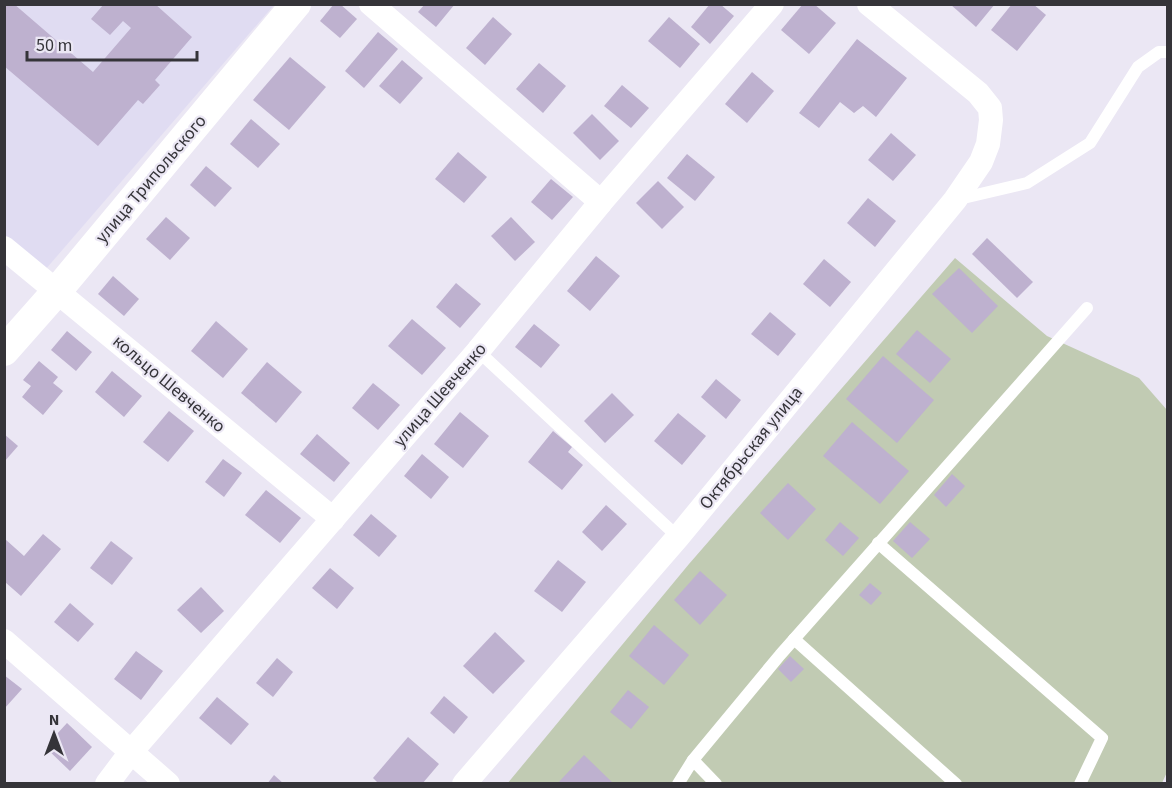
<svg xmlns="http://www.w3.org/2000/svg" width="1172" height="788" viewBox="0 0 1172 788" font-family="'Source Sans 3',sans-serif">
<rect width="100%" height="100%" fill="#ebe7f4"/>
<path fill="#e0dcf2" d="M5 5H274L45 270 5 235Z"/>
<path fill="#c1cbb3" d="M955 258 1047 336 1139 378 1167 410 1168 770 1162 783 507 784 689 564Z"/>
<g fill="#beb1cf">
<path d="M4 4H14L93 72 131 28 123 21 110 35 91 19 104 4H155L192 37 155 80 160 85 143 104 138 100 98 146 4 66Z"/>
<path d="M334 4H340L357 19 340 38 320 21Z"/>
<path d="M425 4H455L436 27 418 12Z"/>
<path d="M710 4H720L734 16 710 44 691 27Z"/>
<path d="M803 4H814L836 23 809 54 781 30Z"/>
<path d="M950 4H995L976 27Z"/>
<path d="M1012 4H1033L1046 15 1017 51 991 30Z"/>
<path d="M493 17 512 34 485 65 466 48Z"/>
<path d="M669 17 700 44 680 68 648 41Z"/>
<path d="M378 32 398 49 364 88 345 71Z"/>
<path d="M857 39 907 78 876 117 863 106 854 113 840 102 819 128 799 113Z"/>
<path d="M290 57 326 87 289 130 253 100Z"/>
<path d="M402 60 423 78 400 104 379 86Z"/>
<path d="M539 63 566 86 543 113 516 89Z"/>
<path d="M752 72 774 91 747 123 725 104Z"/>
<path d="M622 85 649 108 631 128 604 106Z"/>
<path d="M592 114 619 141 600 160 573 133Z"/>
<path d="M251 119 280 144 258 168 230 144Z"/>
<path d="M891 133 916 155 893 181 868 160Z"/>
<path d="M458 152 487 177 464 203 435 179Z"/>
<path d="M687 154 715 177 695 201 667 178Z"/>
<path d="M206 166 232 188 215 207 190 185Z"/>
<path d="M551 179 573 197 552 220 531 202Z"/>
<path d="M658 181 684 207 662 229 636 203Z"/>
<path d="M868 198 896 221 875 247 847 223Z"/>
<path d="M166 217 190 238 170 260 146 239Z"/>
<path d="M511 217 535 242 515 261 491 236Z"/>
<path d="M987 238 1033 282 1017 298 972 254Z"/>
<path d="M596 256 620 276 590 311 567 291Z"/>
<path d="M824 259 851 282 830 307 803 284Z"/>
<path d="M959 268 998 306 972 333 932 294Z"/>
<path d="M113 276 139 299 124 316 98 294Z"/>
<path d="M456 283 481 304 460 328 436 307Z"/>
<path d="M770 312 796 334 778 356 751 334Z"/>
<path d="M412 319 446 348 422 375 388 346Z"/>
<path d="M216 321 248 349 223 378 191 351Z"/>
<path d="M534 324 560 345 541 368 515 347Z"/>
<path d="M917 330 951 359 930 383 896 354Z"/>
<path d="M67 331 92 352 76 371 51 350Z"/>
<path d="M883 356 934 400 897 443 846 399Z"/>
<path d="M39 361 58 377 53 383 63 391 43 415 22 397 31 386 23 380Z"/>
<path d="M267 362 302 392 276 423 241 393Z"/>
<path d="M112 371 142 396 124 417 95 392Z"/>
<path d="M716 379 741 400 726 419 701 397Z"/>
<path d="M373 383 400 405 378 430 352 408Z"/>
<path d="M612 393 634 415 605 443 584 421Z"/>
<path d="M169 411 194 431 168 462 143 442Z"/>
<path d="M460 412 489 436 463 468 434 444Z"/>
<path d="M678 413 706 436 682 465 654 441Z"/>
<path d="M852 422 909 471 880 504 823 456Z"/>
<path d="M553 431 572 447 568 452 583 465 562 490 528 462Z"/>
<path d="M4 434 18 446 4 462Z"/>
<path d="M317 434 350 463 334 482 300 454Z"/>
<path d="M422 454 449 477 431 499 404 476Z"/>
<path d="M223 459 242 473 224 497 205 482Z"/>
<path d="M952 474 965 486 946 507 934 495Z"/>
<path d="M788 483 816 509 788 540 760 513Z"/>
<path d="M266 490 301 518 280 543 245 515Z"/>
<path d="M606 505 627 524 602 551 582 532Z"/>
<path d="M371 514 397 536 379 557 353 535Z"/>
<path d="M840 522 859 538 843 556 825 540Z"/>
<path d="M910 522 930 539 912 558 893 541Z"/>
<path d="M43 534 61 549 21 596 5 582V539L24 556Z"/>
<path d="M111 541 133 558 112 585 90 568Z"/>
<path d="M558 560 586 582 562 612 534 591Z"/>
<path d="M330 568 354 588 337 609 312 588Z"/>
<path d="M700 571 727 595 700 625 674 600Z"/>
<path d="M870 583 882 593 871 605 859 595Z"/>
<path d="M201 587 224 611 201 633 177 610Z"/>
<path d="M70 603 94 624 78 642 54 622Z"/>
<path d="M654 625 689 655 664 685 629 656Z"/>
<path d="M495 632 525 661 493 694 463 666Z"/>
<path d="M136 651 163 671 141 700 114 679Z"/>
<path d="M790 656 804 669 791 682 778 669Z"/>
<path d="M277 658 293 672 273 697 256 683Z"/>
<path d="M4 675 22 689 4 709Z"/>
<path d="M628 690 649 707 631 729 610 712Z"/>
<path d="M444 696 468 717 454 734 430 713Z"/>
<path d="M217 697 249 724 231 745 199 718Z"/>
<path d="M67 723 92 747 70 771 45 747Z"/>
<path d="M408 737 439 764 422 784H379L373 778Z"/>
<path d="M584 755 614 784H557Z"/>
<path d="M274 775 284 784H267Z"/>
</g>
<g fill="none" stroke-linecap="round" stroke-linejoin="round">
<g stroke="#fff" stroke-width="12">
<path d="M959 199 1027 183 1090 143 1138 67 1159 52H1168"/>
<path d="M478 351 678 537"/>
<path d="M878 543 1102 738 1080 784"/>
<path d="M794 639 956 784"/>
<path d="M693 760 716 784"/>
<path d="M678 784 693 760 780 655 1087 308"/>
</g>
<g stroke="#fff" stroke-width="24">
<path d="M371 4 601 202"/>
<path d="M4 248 333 519"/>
<path d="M4 641 168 784"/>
<path d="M107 784 131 752 478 351 601 202 772 4"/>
<path d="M464 784 678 537 955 200 981 162 988 144 991 120 990 108 978 93 869 4"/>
</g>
<path stroke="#fff" stroke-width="30" d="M4 351 57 291 296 4"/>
</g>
<g text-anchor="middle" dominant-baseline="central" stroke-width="4.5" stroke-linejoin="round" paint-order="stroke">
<g font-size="18" fill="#353439" stroke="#ebe7f4">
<text transform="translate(151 179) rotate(-50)">улица Трипольского</text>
<text transform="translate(169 384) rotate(40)">кольцо Шевченко</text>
<text transform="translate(440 395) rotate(-49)">улица Шевченко</text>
<text transform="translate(751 448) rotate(-51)">Октябрьская улица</text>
</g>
</g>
<rect width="1172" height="788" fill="none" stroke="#353439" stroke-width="12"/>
<g transform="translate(54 734)" stroke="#ebe7f4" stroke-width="4.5" paint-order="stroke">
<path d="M0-4.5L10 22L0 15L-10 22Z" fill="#353439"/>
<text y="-9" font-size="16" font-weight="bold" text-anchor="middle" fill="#353439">N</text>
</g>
<path d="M27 51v9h170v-9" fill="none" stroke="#353439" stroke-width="3"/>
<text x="36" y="51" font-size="18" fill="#353439" stroke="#ebe7f4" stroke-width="4.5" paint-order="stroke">50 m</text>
</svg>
